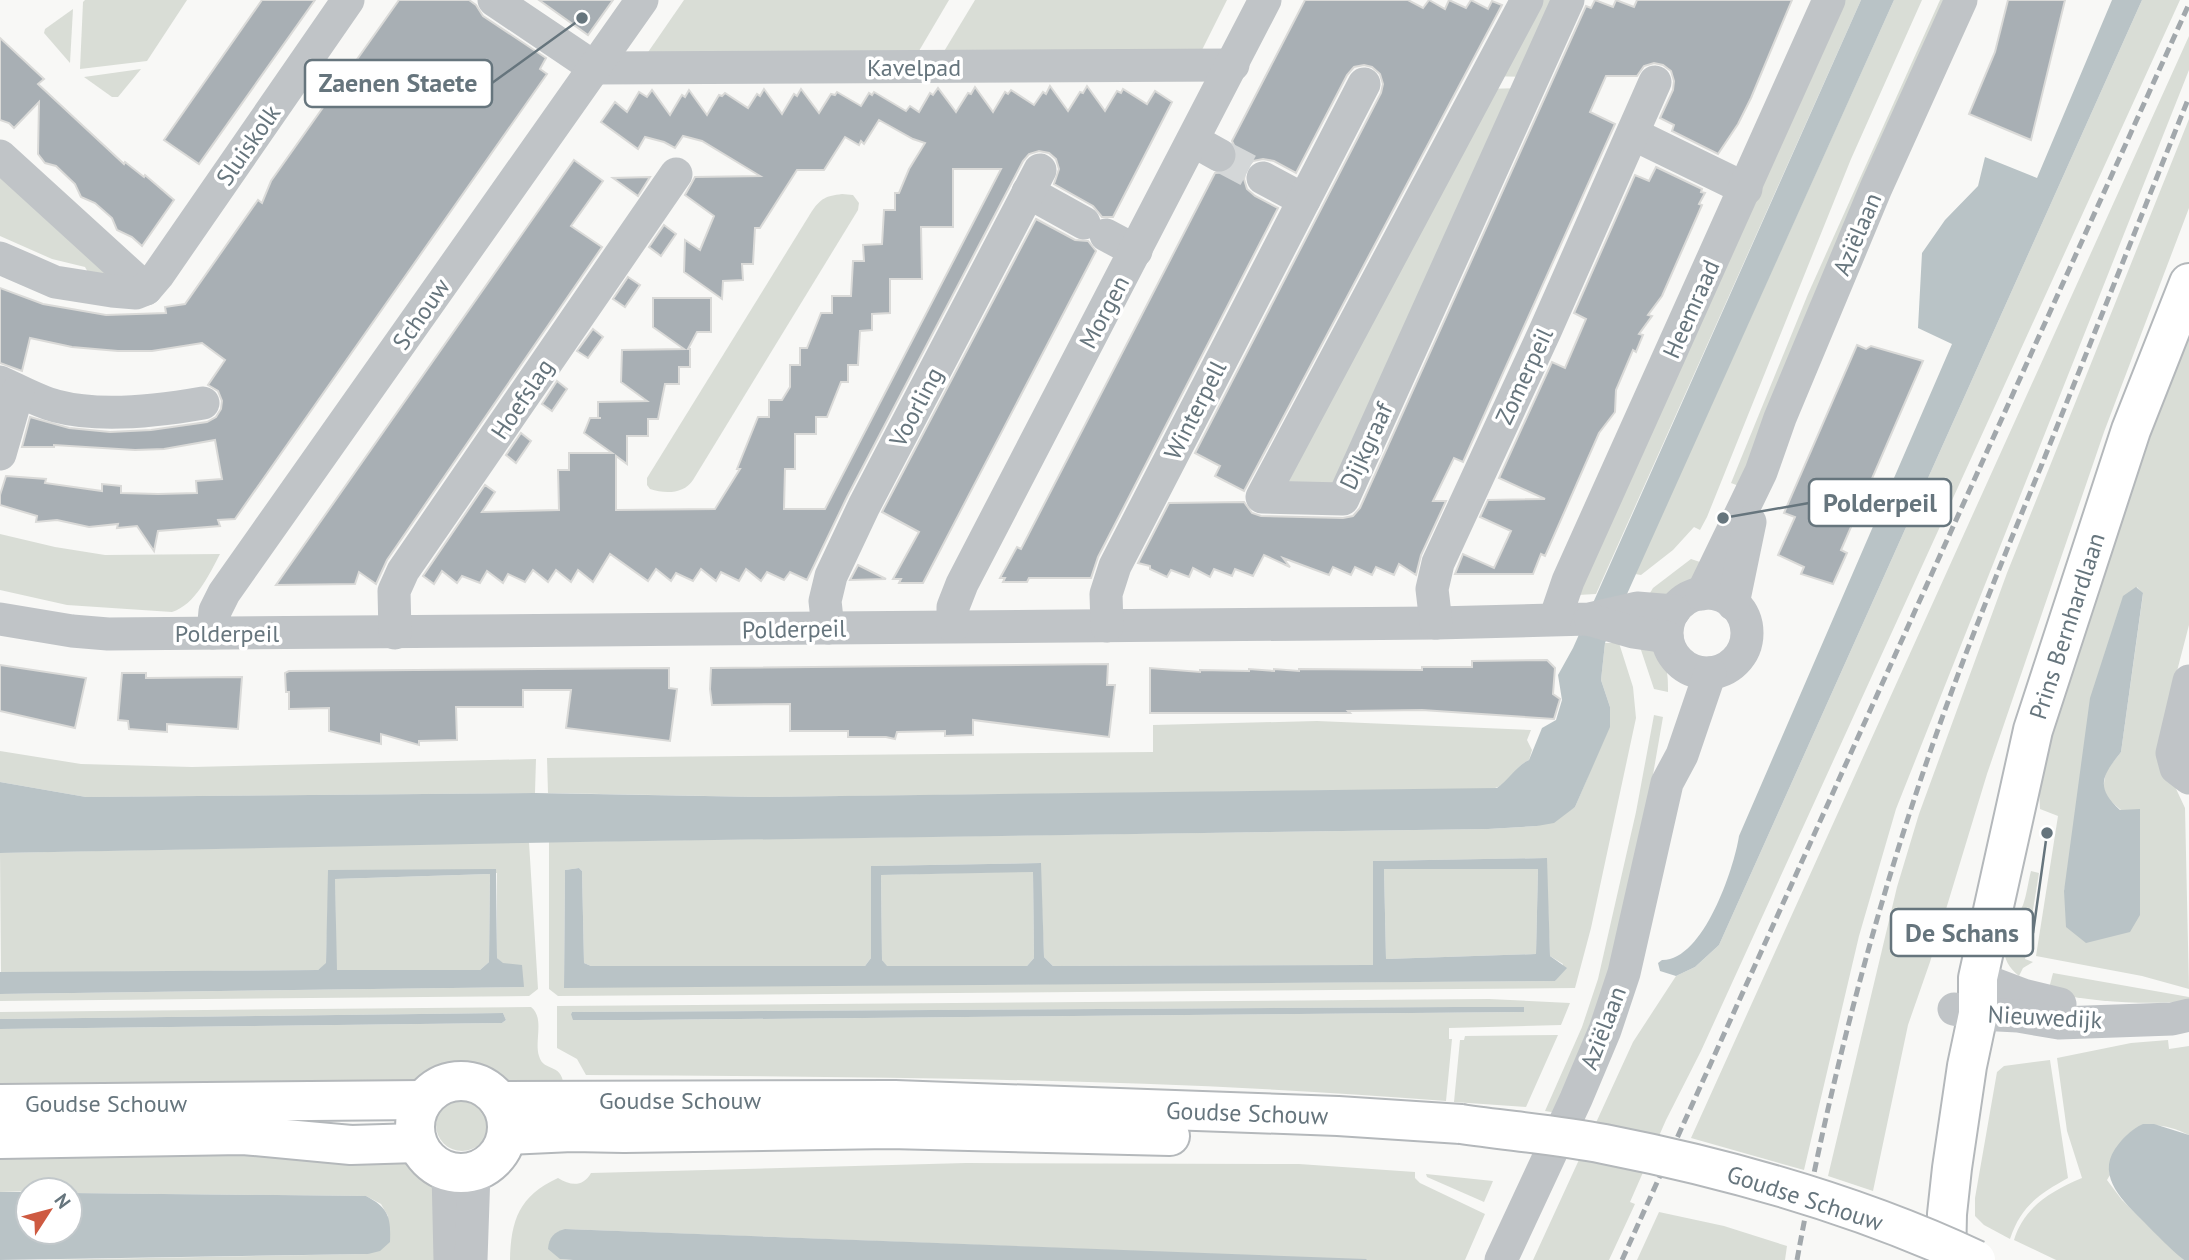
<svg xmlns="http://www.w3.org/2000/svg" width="2189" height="1260" viewBox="0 0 2189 1260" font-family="'PT Sans',sans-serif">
<rect width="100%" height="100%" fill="#f8f8f6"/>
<g fill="#d9ddd6" fill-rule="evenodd">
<path d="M85 0H187L147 61 80 69 83 2Z"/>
<path d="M684 0H949L916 56 644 58Z"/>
<path d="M975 0H1227L1198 58H940Z"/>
<path d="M1531 0H1563L1530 77 1490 76Z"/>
<path d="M1843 0H1861L1596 594 1578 595Z"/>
<path d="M1894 0H1922L1851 159 1707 517 1700 530 1694 527 1673 550 1641 575 1635 574Z"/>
<path d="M1940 0H1949L1739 486 1731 483 1808 294Z"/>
<path d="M2142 0H2180L1701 1051 1666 1120 1630 1202 1635 1204 1609 1260H1533L1633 1042 1676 976 1695 967 1719 945Z"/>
<path d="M73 9 70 63 44 33 45 29Z"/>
<path d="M2189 36V70L1896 809 1859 936 1804 1170 1691 1138Z"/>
<path d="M141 69 118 97H112L84 77Z"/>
<path d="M1523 88 1345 483H1280L1484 89Z"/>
<path d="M2189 119V208L2104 432 1987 774 1930 962 1908 1025 1873 1191 1828 1176 1897 887 1919 814 2007 573Z"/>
<path d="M0 165 117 273 90 276 85 267 52 259 0 236Z"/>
<path d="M842 194 853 195 859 203 858 210 693 480C684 494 665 494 650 489L647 485V478L812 211C821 198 826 196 842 194Z"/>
<path d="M2189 318V625L2157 748 2185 808 2189 989 2142 976 2036 956 2058 816 2040 809 2039 787 2074 638ZM2137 587 2143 594 2121 752 2106 771 2103 789 2109 800 2121 810H2140L2064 891Z"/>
<path d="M0 534 55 547 105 555 220 554C209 575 195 605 172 612L67 605 0 590Z"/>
<path d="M1691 559 1706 564C1694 587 1673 600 1647 598L1653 588Z"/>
<path d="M1605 643H1619L1633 687 1636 718 1591 928 1575 988 558 996 549 989V842L1488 829 1537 826 1575 807 1587 779 1610 707 1601 680ZM1546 858 1550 956 1563 964 1555 981 564 987 565 870 579 868 582 871 584 963 591 966H865L871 958V866L1040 863 1044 957 1053 966 1374 965 1373 861Z"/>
<path d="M1639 644H1654C1667 660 1668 672 1668 692L1654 689Z"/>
<path d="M1654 715 1663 717 1646 815 1618 948 1557 1113 1545 1111 1582 1027 1598 979 1636 812Z"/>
<path d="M1317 721 1531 730 1527 740 1532 750 1529 760C1516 766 1511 781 1498 787 1492 790 1482 789 1475 789L760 797 548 793 547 758 1153 752V725Z"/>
<path d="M0 751 81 764 192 767 536 759 535 793 86 797 0 782Z"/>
<path d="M529 842 538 989 529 996 0 1001V994L524 987 497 958V873L329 870 326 964 318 970 1 973 0 853Z"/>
<path d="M1384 869H1538L1536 954 1386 959Z"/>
<path d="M1033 871 1034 958 1027 966H886L882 960 881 875Z"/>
<path d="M2031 871 2039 873 2025 959 2033 962 2023 968 2019 976C1990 953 2011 929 2023 905 2027 894 2028 882 2031 871Z"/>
<path d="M490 874 489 962 480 970 337 971 336 966 335 879Z"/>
<path d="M2053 973 2189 997V1002C2137 1004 2099 1003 2048 992Z"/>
<path d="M1489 999 1570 1003 1561 1025 1449 1028V1039H1452L1446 1101C1161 1078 873 1077 586 1075L577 1059 557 1048V1006ZM1456 1007 1524 1012 638 1020 571 1014 572 1012Z"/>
<path d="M531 1007C545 1018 534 1041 539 1056 544 1074 564 1060 564 1091L511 1084 505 1081 500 1083C484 1073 468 1066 450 1069 441 1071 436 1076 427 1074L409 1084 0 1096V1029L502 1023 506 1020 503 1013 0 1019V1012Z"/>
<path d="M1558 1035 1526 1107 1454 1102 1460 1040H1464L1465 1036Z"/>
<path d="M2168 1040 2169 1049 2189 1046V1135C2161 1121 2132 1119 2117 1149 2111 1160 2108 1164 2110 1175L2107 1180 2122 1200 2184 1260H2056L2014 1240C2024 1207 2051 1191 2082 1178L2067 1131 2057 1058 2131 1043Z"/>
<path d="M2050 1060 2068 1178C2039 1194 2021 1206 2010 1239L1984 1225 1975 1216V1198L1997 1072 2004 1066Z"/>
<circle cx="462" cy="1125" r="26"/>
<path d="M0 1150 386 1152 407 1159 417 1169 424 1171 433 1183 440 1260H40L368 1254 388 1216 381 1204 366 1196 70 1193V1190L0 1192Z"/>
<path d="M966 1163 1299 1164 1415 1172V1178L1420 1183 1485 1214 1465 1260H1367L565 1229 560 1259 573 1260H510C511 1220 519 1196 558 1178 571 1186 583 1187 591 1173Z"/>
<path d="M1426 1174 1493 1181 1484 1202 1427 1177Z"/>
<path d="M1659 1212 1724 1226 1787 1246 1785 1260H1637Z"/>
</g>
<g fill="#b9c3c6" fill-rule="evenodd">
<path d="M1861 0H1894L1605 643 1601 680 1610 707V727L1575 807 1554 823 1537 826 1488 829 580 842 0 853V782L86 797 535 793 760 797 1497 788C1509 780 1516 766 1529 760L1542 728 1556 720 1562 700 1558 675 1573 648Z"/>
<path d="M2112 0H2142L1719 945 1695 967 1676 976 1660 971 1658 963 1662 960C1703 961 1734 869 1739 836L1952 344 1918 328 1922 253 1945 220 1978 186 1985 157 2037 178Z"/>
<path d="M2136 587 2143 593 2121 752C2102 776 2095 787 2120 810L2140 809V915L2130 932 2086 943 2066 927 2064 891 2090 698 2123 596Z"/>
<path d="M1547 858 1550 956 1567 968 1555 981 564 988 565 870 579 868 582 871 584 963 591 966H865L871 958V866L1041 863 1044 957 1053 966 1373 965V861ZM1384 869H1538L1536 954 1386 959ZM1033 872 1034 958 1027 966H887L882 960 881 875Z"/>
<path d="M496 869 497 958 503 963 522 965 524 987 0 994V972L318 970 326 963 328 870ZM490 874 489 962 480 970H337L335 879Z"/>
<path d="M1456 1007H1524V1012L638 1020H573L571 1014 572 1012Z"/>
<path d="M503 1013 506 1020 502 1023 0 1029V1019Z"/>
<path d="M2143 1124H2154L2189 1135V1260H2184C2170 1249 2157 1235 2144 1222 2125 1203 2096 1177 2115 1149 2123 1138 2130 1130 2143 1124Z"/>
<path d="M0 1192H28V1232H70V1193L366 1196C389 1208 391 1218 390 1242L380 1251 368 1254 0 1260Z"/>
<path d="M565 1229 1366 1259 1367 1260H573L560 1259 548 1249C549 1237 554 1232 565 1229Z"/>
</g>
<g fill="#a8afb4" stroke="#dadad8" stroke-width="2" fill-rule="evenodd">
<path d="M262 0H315L199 164 164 140Z"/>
<path d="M399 0H469L476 5 483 16 546 58 540 69 547 74 235 519 218 520 220 526 158 531 154 551 137 526 117 528 118 524 89 527 57 520 36 522 37 516 0 505V495L6 476 46 479 45 483 102 491V484L121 486V493L158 494 197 493 196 481 222 479 215 440 164 449 135 450 54 445V447H22L30 417 69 428 110 432 151 430 207 422 216 417 221 409 222 401 218 391 208 385 225 360 202 343 152 351H118L72 347 30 338 22 371 0 363V288L43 304 106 315 166 313 165 307 185 304 258 200 262 203 271 181Z"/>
<path d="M539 0H613L588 35Z"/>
<path d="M1305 0H1408L1423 8 1429 0 1445 9 1449 0 1466 8 1471 0 1488 9 1492 1 1502 5 1244 491 1215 476 1220 466 1195 453 1381 93 1383 84 1380 74 1372 67 1364 65 1354 67 1347 75 1296 173 1274 161 1263 159 1253 161 1246 168 1244 179 1247 189 1255 196 1278 208 1098 557 1091 578H1029L1027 582H1003L1005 578H1000L1017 547 1021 549 1215 173 1228 172 1236 164 1238 154 1232 141Z"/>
<path d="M1595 0 1613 7 1616 0 1634 7 1637 0H1792L1751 98 1738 124 1718 154 1672 131 1674 125 1660 118 1673 90 1674 81 1671 71 1663 65 1654 63 1644 66 1637 76H1606L1590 112 1615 124 1463 462 1454 458 1433 501H1446L1421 555 1416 575 1399 564 1394 575 1376 567 1372 575 1355 567 1351 575 1333 567 1329 575 1283 558 1290 567 1264 555 1253 576 1235 569 1232 576 1214 569 1210 577 1193 568 1189 577 1171 570 1167 577 1150 569V566L1138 563 1169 503 1244 502 1252 513 1261 516 1343 518 1353 516 1360 508 1586 6 1591 8Z"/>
<path d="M2008 0H2065L2031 140 1969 114 1995 52Z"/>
<path d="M0 38 44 79 38 84 124 164 125 162 144 177 145 175 174 200 142 246 132 237 117 230 112 218 95 203 81 197 75 184 56 166 45 163 38 154 39 102 14 128 9 123 0 120Z"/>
<path d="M1050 86 1068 111 1080 92 1083 93 1087 86 1105 111 1117 91 1121 93 1123 89 1147 104 1155 91 1172 102 1113 217H1102L1093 206 1054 184 1059 169 1056 159 1049 153 1039 151 1029 154 1023 161 847 497 807 580 790 572 784 580 767 572 761 581 746 569 739 581 721 572 716 581 701 569 693 581 676 573 671 581 656 569 648 581 610 554 593 582 578 570 571 582 556 570 548 582 533 570 525 582 508 574 503 583 487 571 480 583 462 576 457 583 442 571 434 584 423 576 485 485 495 492 482 512 559 510 558 470H569V453H612L584 433 590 418H601H598V402L647 401 621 382 622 350 684 349 653 327V298H711V332H697L688 349H690V367H679V384H665L658 419H648V436H627V464L616 456V510L715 509 740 469H737L758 417H769V400H782L790 387V365H800V348H807L821 313H832V296H851L853 261H864L863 245 882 244 884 210H895V193H899L909 169 925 143 913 139 879 120 864 144 861 141 859 145 845 137 824 170H797L760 228H755L753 264H742L743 280 723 281 722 299 684 272 685 240 700 250 714 216 685 195 695 177 760 176 702 141 683 136 675 148 664 142 645 137 638 149 601 122 615 102 627 112 639 92 647 97 652 90 670 115 682 95 685 97 689 90 707 115 719 95 722 96 725 93 748 108 757 94 760 96 764 89 782 114 794 94 797 96 801 89 819 113 831 94 835 95 837 92 861 106 869 93 872 95 874 92 906 111 910 106 919 112 930 93 933 95 938 88 956 112 968 93 971 94 975 87 993 112 1005 92 1008 94 1011 90 1034 105 1043 92 1046 94ZM953 169H1001L825 509H784L785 469H795V434H816V417H827L841 382H848V365H858L860 331 872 330V314L890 313V279H922L921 227H953Z"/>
<path d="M574 160 603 181 571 226 602 247 387 560 376 584 359 572 355 584 276 585Z"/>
<path d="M1656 167 1702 189 1701 192 1705 193 1699 204 1702 205 1662 296 1648 315 1652 316 1639 334 1643 335 1636 352 1633 350 1616 390 1615 412 1599 433 1545 556 1541 554 1533 574H1455L1463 554 1494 568 1511 531 1480 517 1488 500 1545 499 1499 478 1552 362 1565 368 1586 319 1574 313 1635 175 1649 181Z"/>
<path d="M650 177 638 196 613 178Z"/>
<path d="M1036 219 1075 240 1088 241 1096 251 923 583H899L901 579H893L919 532 882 512Z"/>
<path d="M664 225 676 234 661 256 649 247Z"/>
<path d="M628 277 640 285 625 307 613 299Z"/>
<path d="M593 329 603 337 588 358 577 351Z"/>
<path d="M1857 345 1866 349 1871 346 1923 361 1841 550 1847 553 1833 584 1801 574 1804 567 1778 555 1795 517 1784 513Z"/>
<path d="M557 381 567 389 552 411 542 404Z"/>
<path d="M521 433 531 441 516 463 506 455Z"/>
<path d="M858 565 886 579 850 580Z"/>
<path d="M1547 660 1555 668 1553 694 1560 699 1554 719 1422 710 1348 711 1350 713H1150V668L1200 672V670L1249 671V669L1274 671V669L1299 671V669L1422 670V667H1472V661Z"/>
<path d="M1108 664 1107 685H1115L1109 737 973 720V735L945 736V731L897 732 895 739 886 737H848V731H790V704L712 705 710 689 711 668Z"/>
<path d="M0 665 86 678 75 728 0 711Z"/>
<path d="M669 668V688L677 689 670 741 566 728 571 690H523V707H456L457 740 419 741V745L381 734V744L329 731V708L289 709V692H286L285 673 289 671Z"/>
<path d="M122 673H146V678L242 677 238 729 167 724V732L129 729 128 721 118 720Z"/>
</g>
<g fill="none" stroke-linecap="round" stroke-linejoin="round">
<path stroke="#d4d7d8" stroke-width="33" stroke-dasharray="33 17" stroke-linecap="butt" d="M1219 155 1263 178"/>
<g stroke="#b4b8bb" stroke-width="42">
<g id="major">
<circle cx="461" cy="1127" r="46"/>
<path d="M499 1101 895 1100 1338 1116 1461 1124"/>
<path d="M0 1104 423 1100"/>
<path d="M507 1135 572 1132 624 1133 890 1129 1170 1136"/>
<path d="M0 1139 243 1135 351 1145 417 1143"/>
<path d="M1946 1260 1947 1214 1952 1168 1967 1066 1978 1014V978L2033 730 2131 430 2189 283"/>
</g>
</g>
<g stroke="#c0c4c7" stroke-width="33">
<path d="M494 0 595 68 1233 65"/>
<path d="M1527 0 1262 497 1343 499 1568 0"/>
<path d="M1633 134 1746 189"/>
<path d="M1194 141 1219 155"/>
<path d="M0 156 146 289"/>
<path d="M1263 178 1304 200"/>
<path d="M1028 192 1084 223"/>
<path d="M1106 235 1136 251"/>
<path d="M0 258 55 282 112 291 136 293 146 289 158 275 348 0"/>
<path d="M0 382C18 390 37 401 56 406 101 418 158 411 203 403"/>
<path d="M0 454 18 391"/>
<circle cx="1707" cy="633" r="40"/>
<path d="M1702 594 1761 472 1780 418 1876 188 1961 0"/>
<path d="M1733 604 1750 522"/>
<path d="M0 619 72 631 108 634 1436 623 1589 619 1637 608 1674 611"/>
<path d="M1555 619 1568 581 1829 0"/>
<path d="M1591 620 1633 632 1667 637"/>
<path d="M1436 623 1432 589 1438 563 1546 329 1655 82"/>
<path d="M953 626V607L962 584 1265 0"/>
<path d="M1107 626 1106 594 1115 566 1364 84"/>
<path d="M828 628 825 601 831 576 864 506 1040 170"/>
<path d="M213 633 215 611 224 593 642 0"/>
<path d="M395 633 394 591 403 571 676 174"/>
<path d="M2189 681 2172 753 2176 768 2189 778"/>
<path d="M1978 978 2023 995 2060 1004"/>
<path d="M1954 1009 1978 1014 2018 1016 2059 1023 2172 1019 2189 1015"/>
<path d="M448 1172 450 1260"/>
<path d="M471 1260 474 1172"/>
<path d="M1501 1260 1576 1099 1605 1030 1624 973 1667 783 1682 755 1710 673"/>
</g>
<use href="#major" stroke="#fff" stroke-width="38"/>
<g stroke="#a2a8ac" stroke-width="5" stroke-dasharray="10 5" stroke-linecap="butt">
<path d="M1622 1260 2189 4"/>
<path d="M1797 1260C1828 1090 1872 921 1928 758 1962 659 2002 561 2042 464 2091 342 2140 219 2189 97"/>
</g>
<g stroke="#b4b8bb" stroke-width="42" stroke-linecap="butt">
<path id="major-bridge" d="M1461 1124C1509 1131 1557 1135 1604 1144 1731 1169 1859 1205 1976 1260"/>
</g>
<use href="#major-bridge" stroke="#fff" stroke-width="38"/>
</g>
<g text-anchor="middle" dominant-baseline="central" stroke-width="7" stroke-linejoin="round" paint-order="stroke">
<g font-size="24" fill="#66757d" stroke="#fff">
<text x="914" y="67">Kavelpad</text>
<text transform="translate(248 145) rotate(-55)">Sluiskolk</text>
<text transform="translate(1857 234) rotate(-67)">Aziëlaan</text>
<text transform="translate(1691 309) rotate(-66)">Heemraad</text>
<text transform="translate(1104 312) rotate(-62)">Morgen</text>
<text transform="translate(421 314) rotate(-55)">Schouw</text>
<text transform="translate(1524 376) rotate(-65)">Zomerpeil</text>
<text transform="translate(522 399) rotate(-56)">Hoefslag</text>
<text transform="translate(916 407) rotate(-62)">Voorling</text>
<text transform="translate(1195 410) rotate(-63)">Winterpell</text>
<text transform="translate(1366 446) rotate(-65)">Dijkgraaf</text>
<text transform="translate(2067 626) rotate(-72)">Prins Bernhardlaan</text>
<text transform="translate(794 629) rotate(-1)">Polderpeil</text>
<text x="227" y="633">Polderpeil</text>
<text transform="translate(2045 1017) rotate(3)">Nieuwedijk</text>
<text transform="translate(1603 1028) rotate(-69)">Aziëlaan</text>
<text x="680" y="1100">Goudse Schouw</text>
<text x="106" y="1103">Goudse Schouw</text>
<text transform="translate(1247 1113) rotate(2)">Goudse Schouw</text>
<text transform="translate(1805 1198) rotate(18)">Goudse Schouw</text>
</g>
</g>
<path fill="none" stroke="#66757d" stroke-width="2.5" d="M582 18L492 83M1723 518L1809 503M2047 833L2033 933"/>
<g fill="#66757d" stroke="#fff" stroke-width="2.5">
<circle cx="582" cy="18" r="7"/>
<circle cx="1723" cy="518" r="7"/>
<circle cx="2047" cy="833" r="7"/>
</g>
<g fill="#fff" stroke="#66757d" stroke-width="2.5">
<rect x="305" y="60" width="187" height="47" rx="7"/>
<rect x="1809" y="479" width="142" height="47" rx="7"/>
<rect x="1891" y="909" width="142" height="47" rx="7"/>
</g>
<g font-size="26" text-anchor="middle" font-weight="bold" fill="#66757d">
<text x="398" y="92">Zaenen Staete</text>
<text x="1880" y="512">Polderpeil</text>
<text x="1962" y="942">De Schans</text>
</g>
<g transform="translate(49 1211) rotate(54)"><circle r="33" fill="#ffffff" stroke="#c2c8cb" stroke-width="2"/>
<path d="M0-5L12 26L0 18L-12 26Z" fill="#ce5a41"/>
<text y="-10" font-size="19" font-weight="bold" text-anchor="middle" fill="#66757d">N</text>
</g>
</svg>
